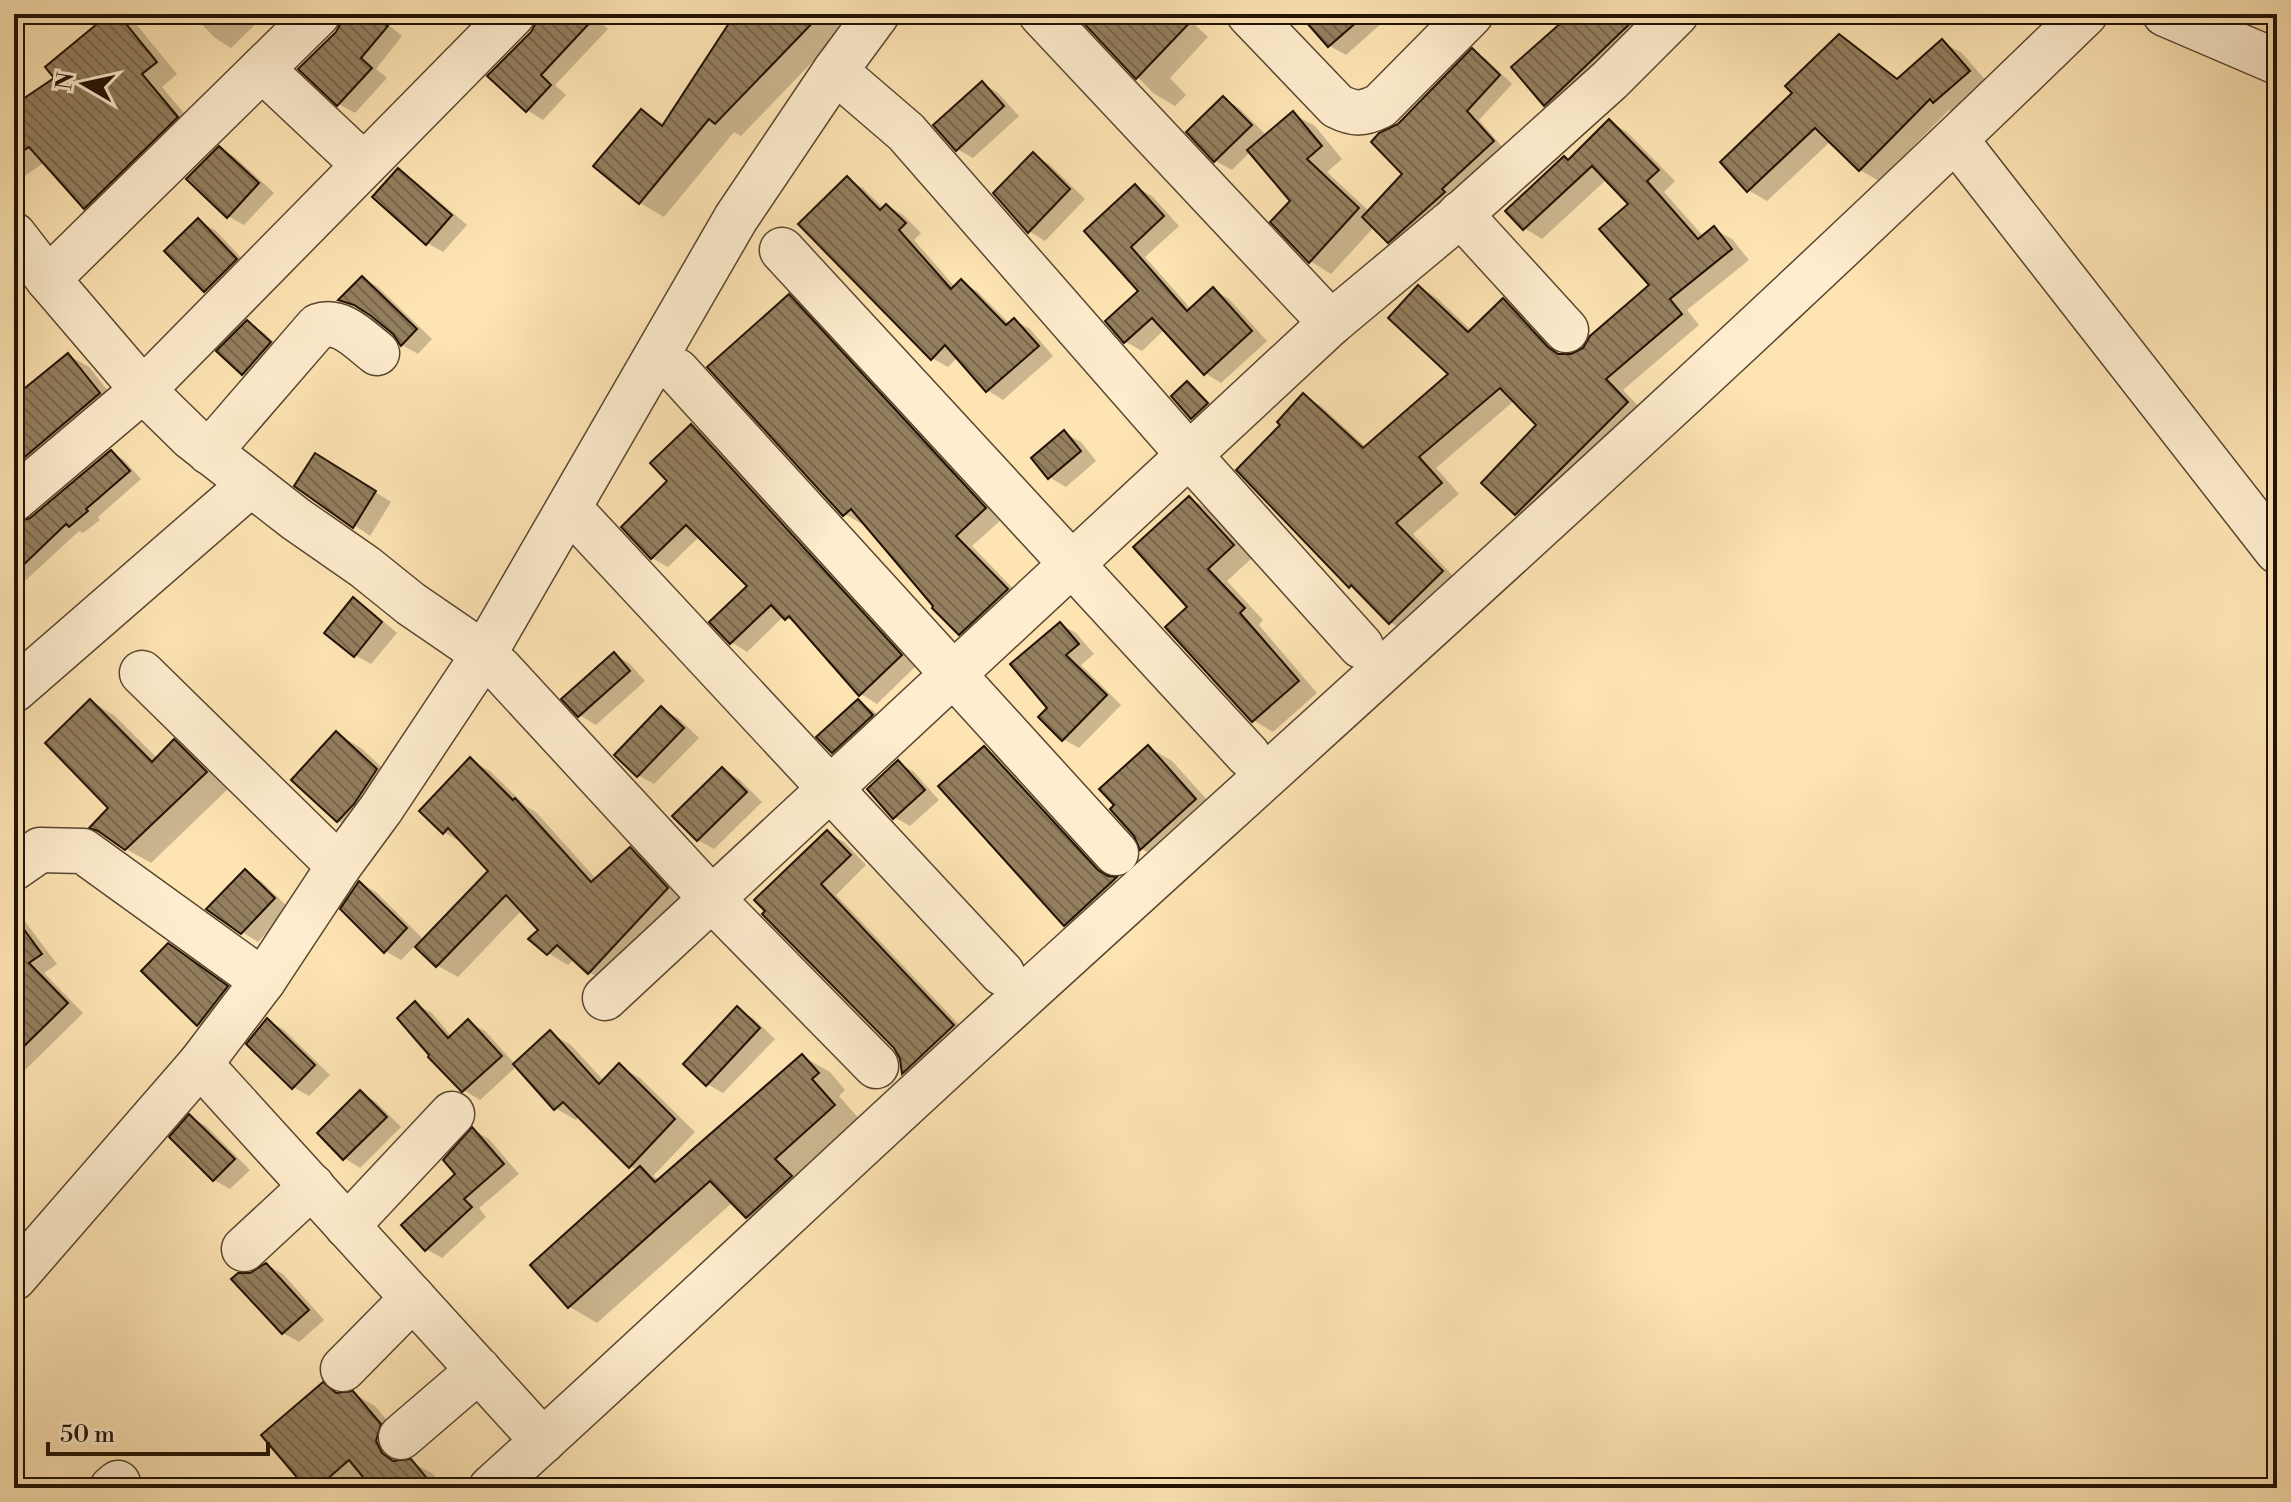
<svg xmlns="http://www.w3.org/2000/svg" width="2291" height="1502" viewBox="0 0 2291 1502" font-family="'Libre Bodoni',serif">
<defs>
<pattern id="building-back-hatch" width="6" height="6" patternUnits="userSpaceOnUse" patternTransform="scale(2)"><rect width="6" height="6" fill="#947f5f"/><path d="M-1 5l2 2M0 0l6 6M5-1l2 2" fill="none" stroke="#78674c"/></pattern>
</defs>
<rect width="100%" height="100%" fill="#fee4b3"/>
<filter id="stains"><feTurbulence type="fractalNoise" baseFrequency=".0025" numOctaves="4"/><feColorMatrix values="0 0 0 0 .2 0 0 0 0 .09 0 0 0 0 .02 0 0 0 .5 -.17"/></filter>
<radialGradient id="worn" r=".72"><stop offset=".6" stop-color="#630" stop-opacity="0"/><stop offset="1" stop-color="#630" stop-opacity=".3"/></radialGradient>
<g fill="#0003">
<path d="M112 14H118L136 24 177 74 162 87 198 130 106 219 85 207 45 162 23 177 14 172V107L57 79Z"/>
<path d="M192 14H255L260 20 231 48 215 38Z"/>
<path d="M344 14H375L402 36 376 69 387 78 355 113 339 104 338 32 344 20Z"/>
<path d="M469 14H503L490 27Z"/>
<path d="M539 14H592L608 29 555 85 566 95 543 120 527 110 533 32 539 20Z"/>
<path d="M737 14H821L844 29 741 136 734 132 664 217 640 203 642 111 666 125Z"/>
<path d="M1078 14H1177L1194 24 1208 37 1170 78 1186 95 1175 106 1153 93Z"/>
<path d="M1309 14H1392L1346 55 1330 46 1311 24Z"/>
<path d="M1574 14H1660L1562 113 1546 104Z"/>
<path d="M1751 14H1778L1774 24Z"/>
<path d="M1839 37 1859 48 1899 80 1942 42 1962 53 1988 83 1954 113 1949 110 1879 181 1860 170 1831 141 1767 201 1748 190 1795 93Z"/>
<path d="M1473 51 1485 58 1512 84 1479 120 1505 150 1402 249 1389 241 1374 227 1331 274 1310 261 1292 201 1251 151 1232 170 1216 161 1189 132 1223 98 1239 108 1267 136 1293 114 1315 126 1342 159 1327 172 1370 212 1405 177 1399 125Z"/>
<path d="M982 83 998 93 1019 116 973 158 957 149Z"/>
<path d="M1609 121 1627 132 1675 181 1664 192 1704 237 1714 229 1732 239 1749 260 1687 310 1699 325 1623 390 1645 413 1534 524 1516 514 1484 483 1539 425 1515 400 1436 468 1459 494 1413 534 1459 582 1408 633 1390 622 1362 593 1350 586 1282 425 1303 396 1321 406 1367 448 1451 374 1419 287 1437 298 1472 331 1503 300 1521 311 1562 356 1571 357 1585 349 1652 286 1631 204 1607 179 1542 239 1524 228 1569 161Z"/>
<path d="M220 148 236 158 274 193 244 225 228 216Z"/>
<path d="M1033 154 1049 164 1085 199 1045 241 1029 231Z"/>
<path d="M398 170 414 180 467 225 443 252 427 243Z"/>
<path d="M847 179 863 188 884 209 887 206 903 215 921 233 914 240 955 287 961 282 977 291 1010 324 1014 320 1030 329 1053 356 1003 400 987 390 958 357 948 367 932 358Z"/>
<path d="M1136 187 1152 196 1179 226 1145 257 1191 309 1213 290 1229 299 1267 341 1221 383 1205 373 1165 329 1142 351 1126 342 1107 321 1141 291 1087 231Z"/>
<path d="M199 221 215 230 252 269 221 300 205 291Z"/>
<path d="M362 278 378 287 432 339 418 354 402 345 394 332 370 313 341 300Z"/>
<path d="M789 297 806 307 1002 519 972 546 1024 600 977 643 960 633 864 522 862 524 845 514Z"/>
<path d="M247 323 263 332 286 353 259 383 243 374 219 351Z"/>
<path d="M68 355 89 367 120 406 14 487V400Z"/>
<path d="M1187 383 1214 408 1199 422 1192 418Z"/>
<path d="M692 426 708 436 917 665 877 704 861 694 801 627 784 616 747 652 731 642 750 586 700 536 668 567 652 558 624 527 670 482Z"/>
<path d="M1064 433 1081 442 1096 461 1066 487 1049 477Z"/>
<path d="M111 452 124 460 141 479 98 517 100 520 83 533 79 531 14 591V525L31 520Z"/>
<path d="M331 464 391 502 370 536 297 485Z"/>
<path d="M1190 498 1209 510 1252 558 1227 581 1263 620 1259 625 1317 693 1273 732 1253 720 1190 607Z"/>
<path d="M353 600 369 609 397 633 371 664 355 655Z"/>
<path d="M1060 624 1076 633 1094 654 1081 665 1121 705 1079 748 1063 739 1049 708Z"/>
<path d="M614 654 630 664 645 681 596 725 579 715Z"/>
<path d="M91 701 115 716 158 759 174 742 199 756 230 787 151 863 126 849 111 808Z"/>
<path d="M858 701 874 711 887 725 849 761 833 752Z"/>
<path d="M662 709 678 718 699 738 654 784 638 775Z"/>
<path d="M337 734 361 748 401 785 362 835 338 821Z"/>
<path d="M1148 747 1172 761 1220 814 1166 863 1142 849 1136 835Z"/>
<path d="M985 748 1003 759 1113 879 1134 890 1084 936 1065 925Z"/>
<path d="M470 760 490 771 527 807 536 812 597 880 631 850 651 861 687 901 609 984 589 972 575 958 568 965 548 953 541 930 522 910 458 977 438 966 416 945 401 960 385 951 360 883 376 892 424 940 491 871 464 844 444 832Z"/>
<path d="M898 762 914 772 939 800 910 826 894 817Z"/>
<path d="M723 769 739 779 762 802 714 849 698 840Z"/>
<path d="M828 833 844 842 866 865 836 895 969 1035 919 1082 904 1073 902 1058 895 1047 764 914Z"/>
<path d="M245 872 261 881 290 909 258 942 242 932Z"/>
<path d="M14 907 57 964 44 973 83 1013 20 1075 14 1072Z"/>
<path d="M168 946 193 960 251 1002 223 1039 199 1025 144 971Z"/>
<path d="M415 1004 432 1013 452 1037 469 1022 485 1031 515 1064 550 1033 571 1045 604 1081 619 1066 640 1078 695 1132 653 1176 660 1180 802 1056 830 1072 845 1090 839 1096 862 1122 775 1233 748 1217 733 1202 597 1323 570 1307 533 1265 638 1171 630 1166 580 1116 576 1120 555 1108 517 1066 480 1100 464 1090Z"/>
<path d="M737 1009 753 1018 775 1039 723 1093 707 1084Z"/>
<path d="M267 1020 283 1029 330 1075 309 1096 293 1087Z"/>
<path d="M360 1092 376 1102 401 1127 360 1168 344 1158Z"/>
<path d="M190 1117 206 1126 250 1170 230 1189 214 1180Z"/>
<path d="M473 1130 489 1139 519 1174 479 1208 486 1217 442 1258 426 1249 458 1174Z"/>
<path d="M266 1265 283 1274 324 1320 299 1342 283 1333 251 1275Z"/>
<path d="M323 1385 340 1394 353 1393 375 1406 402 1438 397 1454 401 1462 410 1461 433 1474 444 1488H374L365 1477 353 1488H309Z"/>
</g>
<g fill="url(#building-back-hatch)" stroke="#221204" stroke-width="2">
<path d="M109 14H118L157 62 142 74 178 117 84 209 29 147 14 157V105L54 78 45 67Z"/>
<path d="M342 14H373L388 26 361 58 372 68 337 106 298 69 336 32 342 21Z"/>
<path d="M537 14H598L541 75 551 85 526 112 487 76 531 32 537 21Z"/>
<path d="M735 14H821L715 124 709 119 639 204 593 166 641 109 662 126Z"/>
<path d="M1075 14H1198L1136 79Z"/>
<path d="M1299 14H1366L1328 47Z"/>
<path d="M1571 14H1640L1544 106 1511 67Z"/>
<path d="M1839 34 1897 79 1942 39 1970 71 1933 103 1930 99 1859 171 1815 128 1747 192 1720 162 1792 93 1785 86Z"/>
<path d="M1472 48 1500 75 1467 111 1494 141 1442 189 1445 192 1388 243 1362 217 1402 174 1371 142 1379 133 1398 124Z"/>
<path d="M982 81 1004 106 956 151 933 125Z"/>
<path d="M1223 96 1252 125 1214 162 1186 132Z"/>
<path d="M1293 111 1322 146 1307 159 1359 208 1309 263 1270 222 1290 201 1247 150Z"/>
<path d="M1609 119 1659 170 1647 181 1698 239 1714 226 1732 249 1670 299 1682 314 1606 379 1628 402 1515 515 1481 483 1536 425 1500 388 1419 457 1442 483 1396 523 1443 571 1389 624 1351 585 1349 588 1236 470 1280 425 1277 422 1303 393 1363 448 1448 374 1388 318 1418 285 1468 332 1503 298 1548 347 1558 354H1571L1583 348 1590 336 1649 285 1599 229 1628 204 1592 166 1523 230 1505 211 1564 156 1568 160Z"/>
<path d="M219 146 259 183 227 218 186 179Z"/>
<path d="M1033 152 1070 189 1028 233 993 193Z"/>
<path d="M398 168 452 215 426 245 372 197Z"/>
<path d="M847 176 880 210 886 204 906 223 899 230 951 289 961 279 1006 325 1014 318 1039 346 986 392 945 345 931 360 798 224Z"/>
<path d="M1135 184 1164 216 1131 247 1187 311 1213 287 1252 331 1204 375 1152 318 1124 343 1105 321 1138 291 1084 231Z"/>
<path d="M198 218 237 259 204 292 164 251Z"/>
<path d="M362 276 417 329 401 346 393 334 371 316 354 305 338 300Z"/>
<path d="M789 294 986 508 956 536 1008 589 959 635 932 608 933 606 851 509 843 516 707 367Z"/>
<path d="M247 320 271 342 242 375 216 351Z"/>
<path d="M68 353 100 393 14 466V397Z"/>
<path d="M1187 381 1208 403 1191 419 1171 396Z"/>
<path d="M691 424 902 655 859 696 789 616 785 620 771 605 730 644 709 622 747 586 686 525 651 559 621 527 667 481 650 463Z"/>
<path d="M1064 430 1081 451 1048 479 1031 458Z"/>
<path d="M111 450 130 471 86 509 88 511 69 527 66 524 14 574V523L30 518Z"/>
<path d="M315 453 376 491 353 528 294 486Z"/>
<path d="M1189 496 1234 545 1208 569 1245 608 1240 613 1299 681 1252 722 1165 627 1187 607 1133 547Z"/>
<path d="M353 597 382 622 354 657 324 633Z"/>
<path d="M1060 622 1079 644 1066 655 1107 695 1062 741 1038 717 1047 708 1010 664Z"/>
<path d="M614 652 630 671 578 717 561 699Z"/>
<path d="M90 699 152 762 174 739 207 772 125 850 98 831 89 828 108 808 45 743Z"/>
<path d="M858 699 873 715 832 753 816 737Z"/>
<path d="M661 706 684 728 637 777 614 755Z"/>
<path d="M336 731 377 769 354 804 337 822 291 780Z"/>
<path d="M1148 745 1196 799 1140 850 1134 836 1110 809 1114 805 1099 789Z"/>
<path d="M984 746 1098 870 1108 876 1117 877 1064 926 938 786Z"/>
<path d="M470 757 513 800 515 798 591 882 630 847 668 888 588 974 557 945 547 955 528 939 538 930 506 895 436 967 415 947 488 871 448 828 443 834 419 811Z"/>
<path d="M898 760 925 790 893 819 867 789Z"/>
<path d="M722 767 747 792 697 841 672 816Z"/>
<path d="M827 830 851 855 821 884 954 1025 902 1074 900 1059 894 1048 762 914 765 911 754 900Z"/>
<path d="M245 869 275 898 241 934 206 909Z"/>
<path d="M359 881 407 928 384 953 340 909Z"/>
<path d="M14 916 42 954 29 963 68 1003 14 1056Z"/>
<path d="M168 943 228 986 197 1026 141 971Z"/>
<path d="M415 1001 448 1038 468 1019 502 1056 462 1092 428 1057 429 1055 397 1018Z"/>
<path d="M737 1006 760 1028 706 1086 683 1064Z"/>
<path d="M267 1018 315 1065 292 1089 246 1044Z"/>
<path d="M550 1030 599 1084 619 1063 675 1119 629 1168 563 1102 554 1110 513 1064Z"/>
<path d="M802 1054 819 1073 812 1079 835 1105 775 1159 792 1176 746 1218 710 1181 568 1308 530 1265 640 1166 655 1182Z"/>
<path d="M360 1090 387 1117 343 1160 317 1133Z"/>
<path d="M189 1114 235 1159 213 1181 169 1137Z"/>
<path d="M472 1127 504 1164 464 1199 472 1207 425 1251 401 1225 455 1174 443 1160Z"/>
<path d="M266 1263 309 1310 282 1334 231 1279 238 1273H250Z"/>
<path d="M323 1382 336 1393 353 1391 381 1424 376 1441 382 1453 393 1461 411 1459 435 1488H372L349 1460 317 1488H306L261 1435Z"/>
</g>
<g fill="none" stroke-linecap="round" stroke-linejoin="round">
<g stroke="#594630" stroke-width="47">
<g id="minor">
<path d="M1041 14 1331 323"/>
<path d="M1249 14 1337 106C1355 115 1363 114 1380 106L1471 14"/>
<path d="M2165 14 2277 62"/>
<path d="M262 69 364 165"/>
<path d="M835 71 906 132 1189 455 1361 646"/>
<path d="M1956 140 2277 551"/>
<path d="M1460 214 1566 330"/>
<path d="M14 235 48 279 143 390 192 438 296 519 365 567 411 604 484 654"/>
<path d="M782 250 1248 755"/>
<path d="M48 279 318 14"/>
<path d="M677 371 1116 853"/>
<path d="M209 452 318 326C341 318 360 340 377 353"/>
<path d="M14 499 143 390 513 14"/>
<path d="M570 509 1002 973"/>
<path d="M499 668 712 899 876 1066"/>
<path d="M142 673 339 866"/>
<path d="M14 690 251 484"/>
<path d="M14 868 40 850 83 851 263 981"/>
<path d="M605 998 1331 323 1452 222 1610 80 1676 14"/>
<path d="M200 1064 543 1441"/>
<path d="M347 1226 452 1114"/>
<path d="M244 1249 312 1186"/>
<path d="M14 1278 200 1064 263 981 339 866 381 809 484 654 736 218 835 71 877 14"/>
<path d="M343 1369 413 1298"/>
<path d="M401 1437 479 1370"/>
<path d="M112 1488 118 1483"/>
<path d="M491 1488C666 1330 837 1166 1012 1007 1372 679 1736 354 2085 14"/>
</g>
</g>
<use href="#minor" stroke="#feedce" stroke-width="44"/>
</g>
<rect width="2291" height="1502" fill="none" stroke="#fee4b3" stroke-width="48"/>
<rect x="16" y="16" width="2259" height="1470" fill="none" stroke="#221204" stroke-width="4"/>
<rect x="24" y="24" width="2243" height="1454" fill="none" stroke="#221204" stroke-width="2"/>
<g transform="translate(84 84) rotate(279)" stroke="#feedce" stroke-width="6" paint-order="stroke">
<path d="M0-6L14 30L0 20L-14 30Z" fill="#221204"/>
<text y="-12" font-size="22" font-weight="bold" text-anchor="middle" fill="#221204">N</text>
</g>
<path d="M48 1442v12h220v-12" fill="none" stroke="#221204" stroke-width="4"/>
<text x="60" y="1442" font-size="24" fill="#221204" stroke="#feedce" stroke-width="6" paint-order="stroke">50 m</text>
<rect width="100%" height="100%" filter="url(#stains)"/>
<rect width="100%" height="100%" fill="url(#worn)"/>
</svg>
